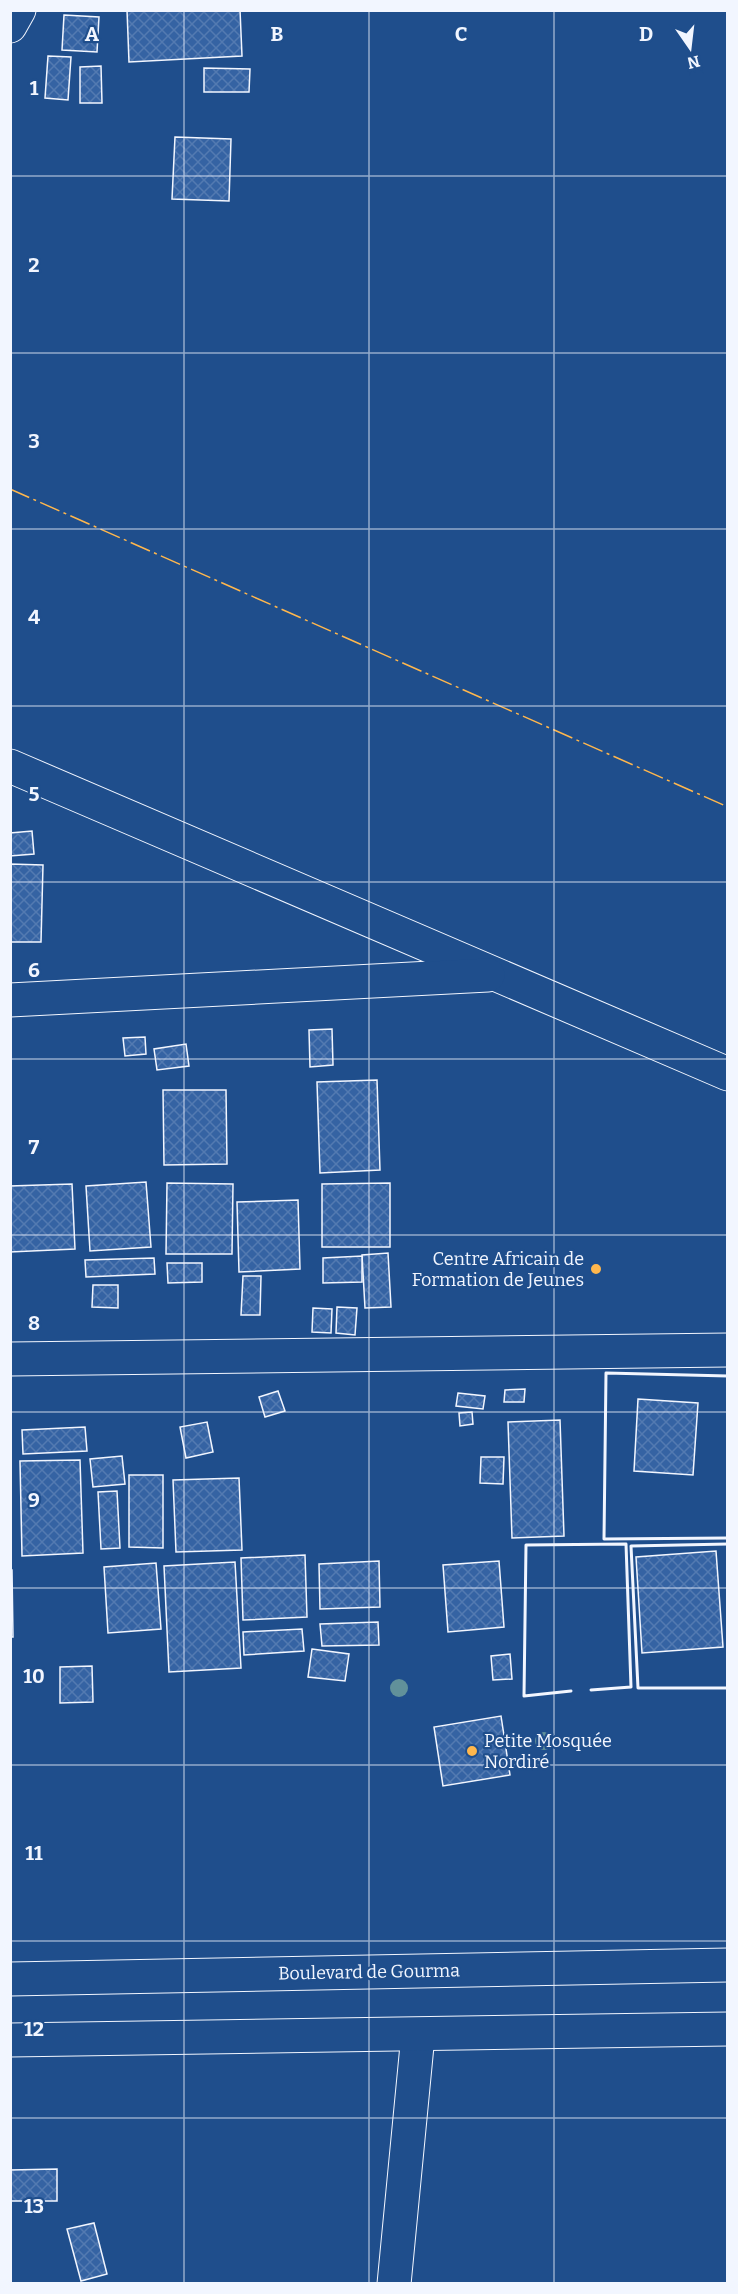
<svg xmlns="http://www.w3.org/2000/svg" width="738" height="2294" viewBox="0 0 738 2294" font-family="Bitter,serif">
<defs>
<pattern id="building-cross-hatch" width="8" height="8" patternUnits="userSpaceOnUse" patternTransform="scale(1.5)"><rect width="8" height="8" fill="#3563a3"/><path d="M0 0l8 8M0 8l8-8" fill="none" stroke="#537ab1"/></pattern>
</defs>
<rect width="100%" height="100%" fill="#1f4e8c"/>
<g fill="url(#building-cross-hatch)" stroke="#f2f6ff" stroke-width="1.5">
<path d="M127 10H240L242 56 129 62Z"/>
<path d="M64 15 99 17 97 52 62 50Z"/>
<path d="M48 56 71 57 68 100 45 98Z"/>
<path d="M101 66 102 103H80V67Z"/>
<path d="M204 68 250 69 249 92H204Z"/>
<path d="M175 137 231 139 229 201 172 199Z"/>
<path d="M32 831 34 854 10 856V833Z"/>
<path d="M10 864 43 865 41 942H10Z"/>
<path d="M332 1029 333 1065 310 1067 309 1030Z"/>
<path d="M145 1037 146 1054 125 1056 123 1038Z"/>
<path d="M186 1044 189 1066 157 1070 154 1049Z"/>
<path d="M377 1080 380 1170 320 1173 317 1082Z"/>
<path d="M163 1090H226L227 1164 164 1165Z"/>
<path d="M146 1182 151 1247 90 1251 86 1186Z"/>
<path d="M167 1183 233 1184 232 1254H166Z"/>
<path d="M390 1183V1247H322V1184Z"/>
<path d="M72 1184 75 1249 10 1252V1186Z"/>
<path d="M298 1200 300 1269 239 1272 237 1202Z"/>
<path d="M388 1253 391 1307 365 1308 362 1255Z"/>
<path d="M362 1256V1282L323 1283V1258Z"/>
<path d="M154 1258 155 1274 86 1277 85 1260Z"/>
<path d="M167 1263H202V1282L168 1283Z"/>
<path d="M243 1276H261L260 1315H241Z"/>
<path d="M93 1285H118V1308L92 1307Z"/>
<path d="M337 1307 357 1308 355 1335 336 1333Z"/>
<path d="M313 1308 332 1309 331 1333 312 1332Z"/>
<path d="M525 1389 524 1402H504L505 1390Z"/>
<path d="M278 1391 285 1411 265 1417 259 1397Z"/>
<path d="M458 1393 485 1396 483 1409 456 1406Z"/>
<path d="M638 1399 698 1403 693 1475 634 1471Z"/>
<path d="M472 1412 473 1424 460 1426 459 1413Z"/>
<path d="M560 1420 564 1536 512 1538 508 1422Z"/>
<path d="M207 1422 213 1452 186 1458 180 1427Z"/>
<path d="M85 1427 87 1451 23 1454 22 1430Z"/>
<path d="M122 1456 125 1484 93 1487 90 1459Z"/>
<path d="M481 1457H504L503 1484 480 1483Z"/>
<path d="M80 1460 83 1553 22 1556 20 1461Z"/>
<path d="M129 1475H163V1548L129 1547Z"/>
<path d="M239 1478 242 1550 176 1552 173 1480Z"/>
<path d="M117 1491 120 1548 101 1549 98 1492Z"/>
<path d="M716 1551 723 1647 642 1653 636 1557Z"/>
<path d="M305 1555 307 1617 243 1620 241 1558Z"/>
<path d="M379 1561 380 1607 320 1609 319 1564Z"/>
<path d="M499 1561 504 1627 448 1632 443 1565Z"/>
<path d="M235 1562 241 1668 169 1672 164 1566Z"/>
<path d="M156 1563 161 1629 108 1633 104 1567Z"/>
<path d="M10 1570H12L13 1637H10Z"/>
<path d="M378 1622 379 1645 322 1646 320 1624Z"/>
<path d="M302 1629 304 1651 244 1655 243 1632Z"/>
<path d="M312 1649 349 1654 345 1681 308 1677Z"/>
<path d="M510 1654 512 1679 493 1680 491 1656Z"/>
<path d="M92 1666 93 1702 60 1703V1667Z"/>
<path d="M501 1716 510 1775 443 1786 434 1727Z"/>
<path d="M57 2169V2201H10V2170Z"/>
<path d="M94 2223 107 2274 81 2281 67 2229Z"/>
</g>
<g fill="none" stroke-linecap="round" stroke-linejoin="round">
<g stroke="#f2f6ff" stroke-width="35">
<g id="street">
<path d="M10 26 19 10"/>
<path d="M10 766 728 1074"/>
<path d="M10 1000 488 975"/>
<path d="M10 1359 728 1350"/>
<path d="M394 2284 418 2035"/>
</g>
</g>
<g stroke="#f2f6ff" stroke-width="35">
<g id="highway">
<path d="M10 1979 728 1965"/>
<path d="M10 2040 728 2029"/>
</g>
</g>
<use href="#street" stroke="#1f4e8c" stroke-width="33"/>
<use href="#highway" stroke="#1f4e8c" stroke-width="33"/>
<g stroke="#f2f6ff" stroke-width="3">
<path d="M728 1376 606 1373 604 1539 728 1538"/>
<path d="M728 1544 631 1546 638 1688H728"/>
<path d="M571 1691 524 1696 526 1545 626 1544 631 1687 591 1690"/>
</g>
<path stroke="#ffb74d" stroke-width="1.5" stroke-dasharray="21 4.5 3 4.5" stroke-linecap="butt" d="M10 489 728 807"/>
</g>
<g fill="#61919a">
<circle cx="399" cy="1688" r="9"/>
<circle cx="544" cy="1741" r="9"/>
</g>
<path fill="none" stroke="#f2f6ff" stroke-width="1.5" stroke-opacity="0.55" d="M184 10V2284M369 10V2284M554 10V2284M10 176H728M10 353H728M10 529H728M10 706H728M10 882H728M10 1059H728M10 1235H728M10 1412H728M10 1588H728M10 1765H728M10 1941H728M10 2118H728"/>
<g fill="#ffb74d" stroke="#1f4e8c" stroke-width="2">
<circle cx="596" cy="1269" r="6"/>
<circle cx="472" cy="1751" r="6"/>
</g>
<g text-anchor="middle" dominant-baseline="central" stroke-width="4.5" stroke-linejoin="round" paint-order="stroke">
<g font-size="18" fill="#f2f6ff" stroke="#1f4e8c" text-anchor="end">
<text x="584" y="1259">Centre Africain de<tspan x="584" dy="21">Formation de Jeunes</tspan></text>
<text x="484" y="1741" text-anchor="start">Petite Mosquée<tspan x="484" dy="21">Nordiré</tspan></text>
</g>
<g font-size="18" fill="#f2f6ff" stroke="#1f4e8c">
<text transform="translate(369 1972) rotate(-1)">Boulevard de Gourma</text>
</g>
</g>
<g font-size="20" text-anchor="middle" font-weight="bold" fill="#f2f6ff" stroke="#1f4e8c" stroke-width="4.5" stroke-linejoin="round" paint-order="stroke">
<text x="92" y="41">A</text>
<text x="277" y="41">B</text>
<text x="461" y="41">C</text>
<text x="646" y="41">D</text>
<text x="34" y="95">1</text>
<text x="34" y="272">2</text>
<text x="34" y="448">3</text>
<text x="34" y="624">4</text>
<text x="34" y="801">5</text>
<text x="34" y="977">6</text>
<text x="34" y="1154">7</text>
<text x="34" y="1330">8</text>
<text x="34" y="1507">9</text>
<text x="34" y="1683">10</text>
<text x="34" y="1860">11</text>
<text x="34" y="2036">12</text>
<text x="34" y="2213">13</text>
</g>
<rect width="738" height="2294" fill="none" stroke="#f2f6ff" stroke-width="24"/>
<g transform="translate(690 48) rotate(166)" stroke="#1f4e8c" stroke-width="4.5" paint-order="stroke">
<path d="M0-4.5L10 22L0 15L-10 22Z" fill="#f2f6ff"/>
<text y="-9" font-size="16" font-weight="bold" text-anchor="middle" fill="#f2f6ff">N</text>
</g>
</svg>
